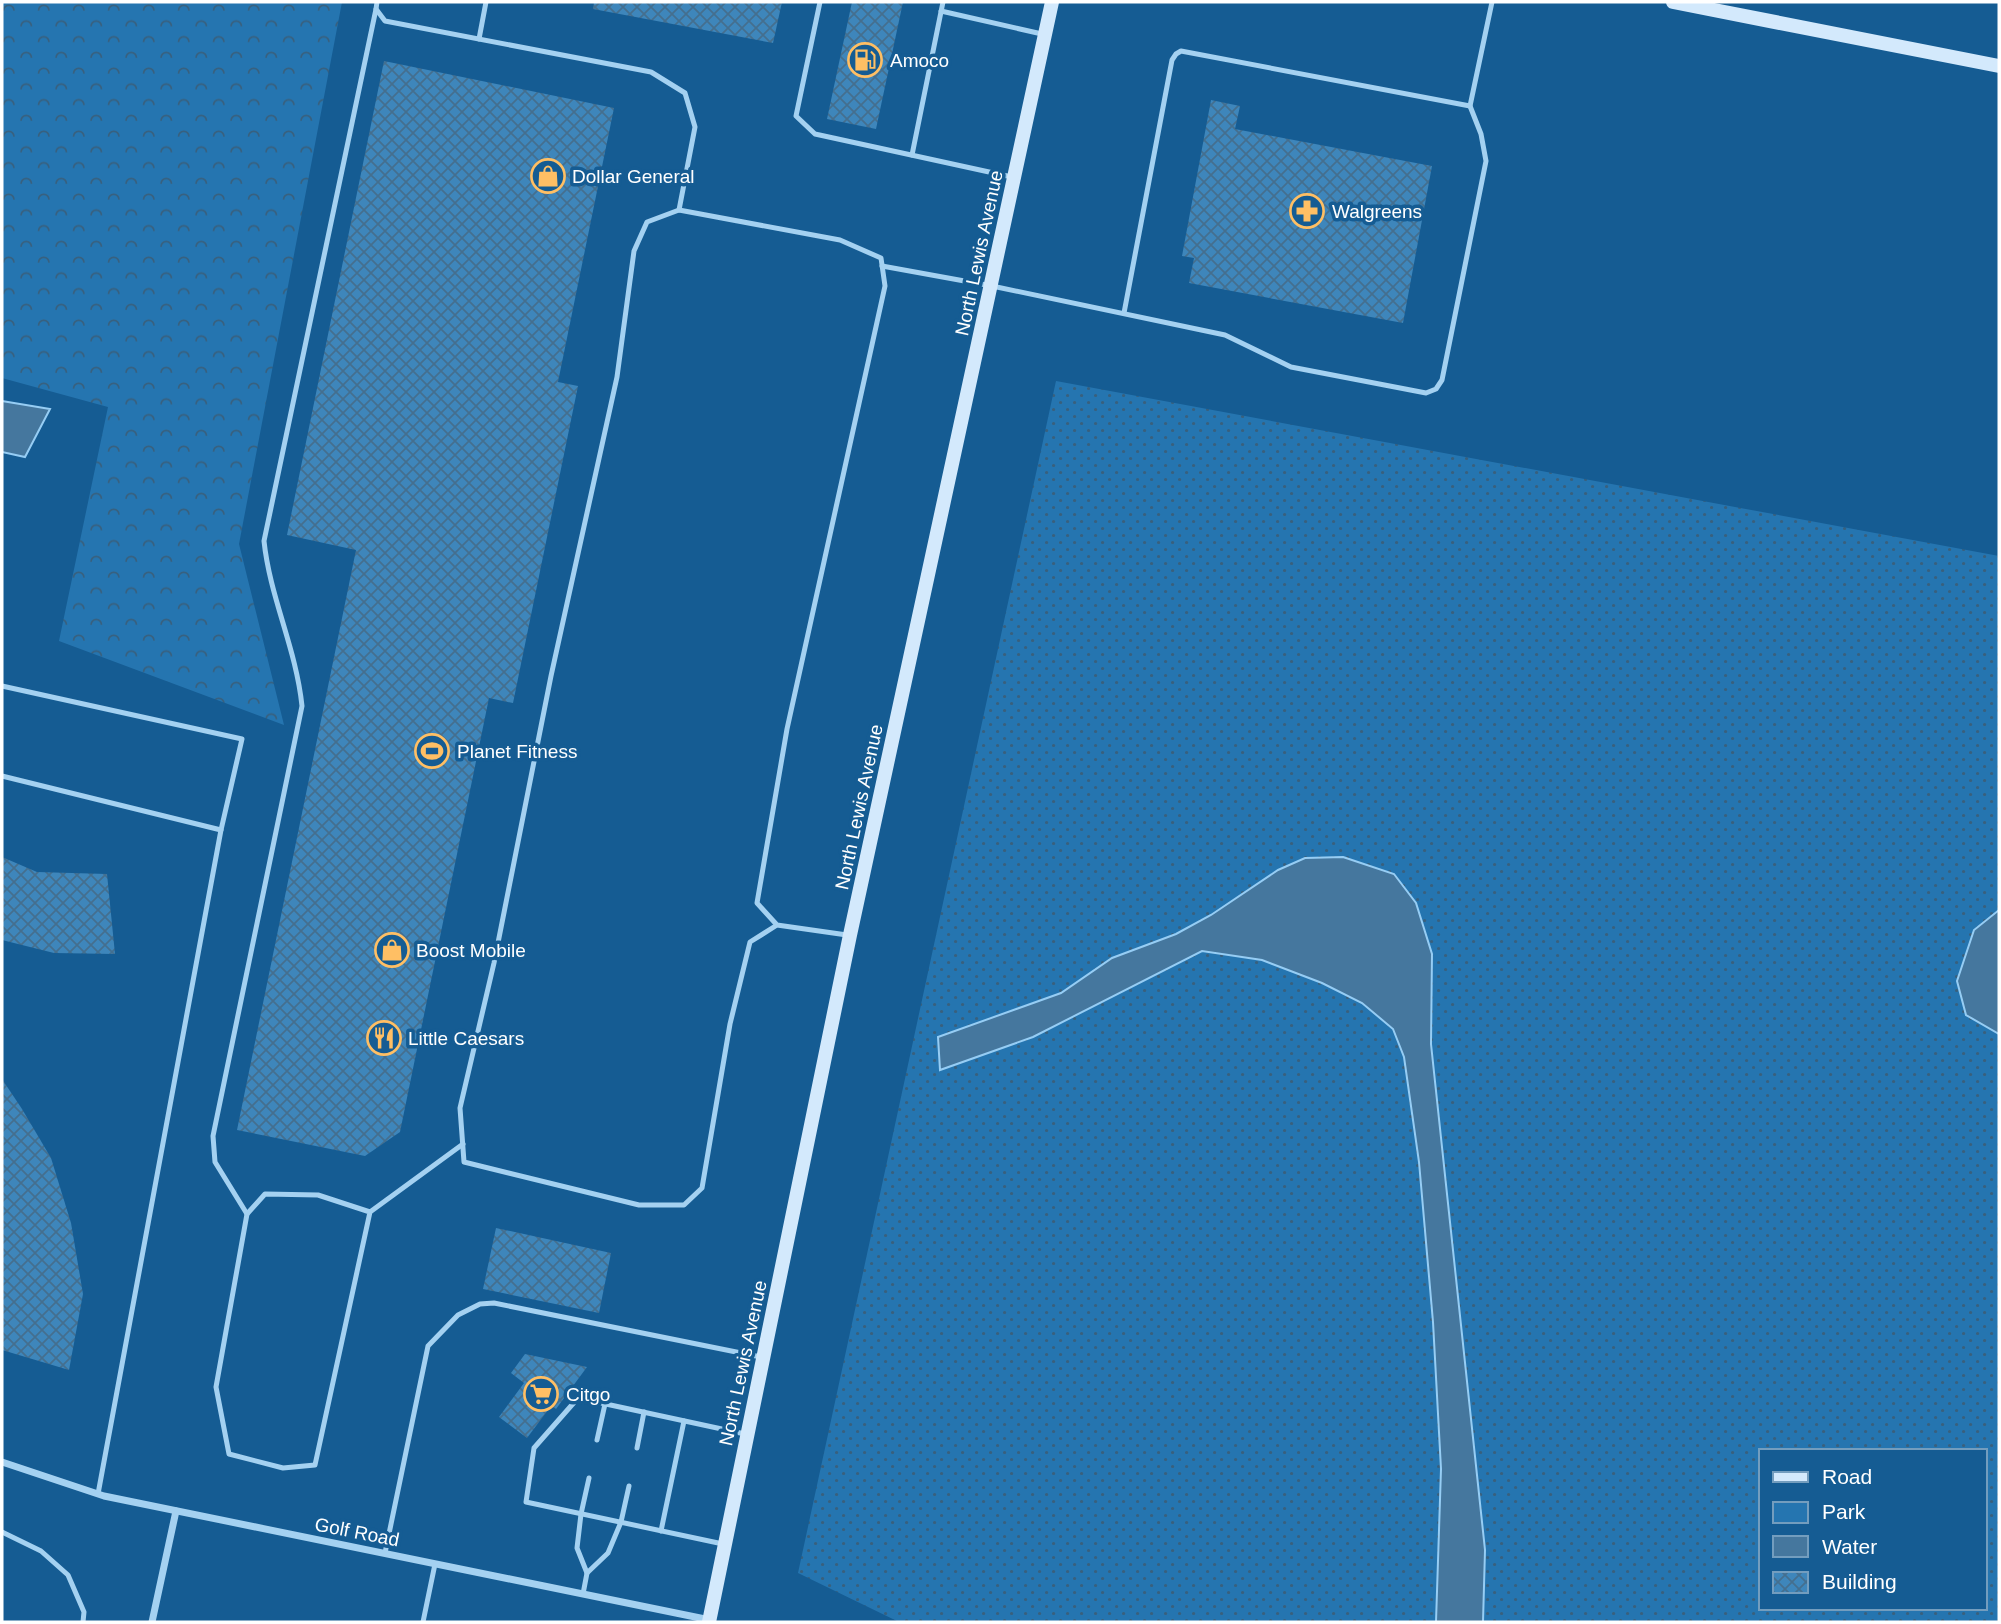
<svg xmlns="http://www.w3.org/2000/svg" width="2001" height="1624" viewBox="0 0 2001 1624" font-family="Helvetica,sans-serif">
<defs>
<pattern id="green-dots" width="8" height="8" patternUnits="userSpaceOnUse" patternTransform="scale(1.75)"><rect width="8" height="8" fill="#2575b0"/><path d="M2 2h.1M6 6h.1" fill="none" stroke="#38607e" stroke-width="1.8" stroke-linecap="round"/></pattern>
<pattern id="forest-crowns" width="20" height="18" patternUnits="userSpaceOnUse" patternTransform="scale(1.75)"><rect width="20" height="18" fill="#2575b0"/><path d="M2 6a3 3 0 1 1 6 0M12 15a3 3 0 1 1 6 0" fill="none" stroke="#38607e"/></pattern>
<pattern id="building-cross-hatch" width="8" height="8" patternUnits="userSpaceOnUse" patternTransform="scale(1.75)"><rect width="8" height="8" fill="#3e86bb"/><path d="M0 0l8 8M0 8l8-8" fill="none" stroke="#446f8f"/></pattern>
</defs>
<rect width="100%" height="100%" fill="#155c93"/>
<path fill="url(#green-dots)" fill-rule="evenodd" d="M1056 381 1999 556V1622H899L798 1573ZM1761 1451H1985V1608H1761Z"/>
<path fill="url(#forest-crowns)" d="M2 2H342L239 544 284 725 59 641 108 407 2 378Z"/>
<g fill="#45779e" stroke="#96cdf4" stroke-width="2">
<path d="M2 401 50 409 25 457 2 452Z"/>
<path d="M1343 857 1394 874 1416 903 1432 954 1431 1044 1485 1550 1483 1622H1436L1441 1469 1433 1322 1419 1162 1404 1057 1393 1029 1362 1003 1322 983 1262 960 1202 951 1033 1037 940 1070 938 1037 1061 993 1112 958 1176 934 1211 915 1278 870 1305 858Z"/>
<path d="M1999 910V1034L1966 1015 1957 981 1974 930Z"/>
</g>
<g fill="url(#building-cross-hatch)">
<path d="M594 2H782L773 43 593 9Z"/>
<path d="M852 2H903L876 129 827 119Z"/>
<path d="M384 61 614 108 558 382 578 386 513 703 489 698 400 1132 365 1156 237 1130 356 550 287 535Z"/>
<path d="M1211 100 1240 106 1235 129 1432 166 1403 323 1189 283 1194 258 1182 256Z"/>
<path d="M2 857 37 872 107 874 115 954 54 953 2 940Z"/>
<path d="M2 1079 22 1109 51 1158 71 1223 83 1294 69 1370 2 1350Z"/>
<path d="M496 1228 611 1253 599 1313 483 1289Z"/>
<path d="M525 1354 587 1367 556 1409 551 1406 527 1438 499 1417 524 1383 511 1373Z"/>
</g>
<g fill="none" stroke-linecap="round" stroke-linejoin="round">
<g stroke="#a4d1f1" stroke-width="5">
<path d="M377 2 376 9 385 21 651 72 685 93 695 127 679 210"/>
<path d="M820 2 796 116 815 134 1012 177"/>
<path d="M941 11 1042 34"/>
<path d="M479 39 486 2"/>
<path d="M912 155 943 2"/>
<path d="M882 266 992 286 1225 335 1291 367 1426 393 1436 389 1442 380 1486 161 1481 134 1470 106 1492 2"/>
<path d="M1124 313 1172 60 1176 54 1181 51 1470 106"/>
<path d="M2 686 242 739 221 830 98 1494"/>
<path d="M2 776 221 830"/>
<path d="M777 925 757 903 787 729 885 286 881 258 840 240 679 210 647 222 634 251 617 377 551 676 494 963 460 1108 464 1162 639 1205H684L702 1188 730 1024 750 942 777 925 847 935"/>
<path d="M370 1212 318 1195 265 1194 247 1214 216 1387 229 1454 283 1468 315 1465 370 1212 463 1144"/>
<path d="M247 1214 215 1162 213 1136 302 706C296 648 270 598 264 541L376 9"/>
<path d="M597 1440 605 1404"/>
<path d="M637 1448 644 1412"/>
<path d="M661 1531 684 1421"/>
<path d="M2 1532 41 1551 68 1575 84 1612 83 1622"/>
<path d="M723 1544 526 1502 534 1448 578 1398 745 1434"/>
<path d="M385 1553 428 1346 458 1315 480 1304 494 1303 761 1357"/>
<path d="M587 1573 577 1548 581 1514 589 1478"/>
<path d="M583 1594 587 1573 608 1553 621 1522 629 1486"/>
<path d="M423 1622 435 1564"/>
</g>
<g stroke="#a4d1f1" stroke-width="7">
<path d="M2 1462 104 1496 710 1620"/>
<path d="M152 1622 176 1511"/>
</g>
<g stroke="#d3e9fc" stroke-width="14">
<path d="M1673 2 1999 66"/>
<path d="M709 1622 850 935 1052 2"/>
</g>
</g>
<defs>
<g id="fuel-ring" transform="scale(1.75)"><circle r="9.5" fill="#155c93" stroke="#ffbf64" stroke-width="1.5"/><path d="M-5.5-6h7V0h2V4h1.3V-2.5L3-4.5l.8-.8L6-3V5H2.5V1h-1V6h-7ZM-4.2-4.7v3.2H.2V-4.7Z" fill="#ffbf64"/></g>
<g id="shop-ring" transform="scale(1.75)"><circle r="9.5" fill="#155c93" stroke="#ffbf64" stroke-width="1.5"/><path d="M-5-2.5h2.3a2.7 3.5 0 0 1 5.4 0H5L5.5 6h-11ZM-1.5-2.5h3a1.5 2.3 0 0 0-3 0Z" fill="#ffbf64"/></g>
<g id="pharmacy-ring" transform="scale(1.75)"><circle r="9.5" fill="#155c93" stroke="#ffbf64" stroke-width="1.5"/><path d="M-2-6h4v4h4v4h-4v4h-4v-4h-4v-4h4Z" fill="#ffbf64"/></g>
<g id="stadium-ring" transform="scale(1.75)"><circle r="9.5" fill="#155c93" stroke="#ffbf64" stroke-width="1.5"/><path d="M0-5a6.5 5 0 1 0 0 10a6.5 5 0 1 0 0-10ZM-3.5-1.8h7v3.6h-7Z" fill="#ffbf64"/></g>
<g id="restaurant-ring" transform="scale(1.75)"><circle r="9.5" fill="#155c93" stroke="#ffbf64" stroke-width="1.5"/><path d="M-5-6h1v4h1v-4h1v4h1v-4h1v5L-1.5 .5V6h-2V.5L-5-1ZM5-6V6H3V1.5H1.5Q1.5-4 5-6Z" fill="#ffbf64"/></g>
<g id="supermarket-ring" transform="scale(1.75)"><circle r="9.5" fill="#155c93" stroke="#ffbf64" stroke-width="1.5"/><path d="M-6-5.5h2.5l.6 2H6L4.5 2H-2.5L-4.4-4H-6ZM-1.5 3.2a1.3 1.3 0 1 0 .1 0ZM3 3.2a1.3 1.3 0 1 0 .1 0Z" fill="#ffbf64"/></g>
</defs>
<g fill-rule="evenodd">
<use href="#fuel-ring" x="865" y="60"/>
<use href="#shop-ring" x="548" y="176"/>
<use href="#pharmacy-ring" x="1307" y="211"/>
<use href="#stadium-ring" x="432" y="751"/>
<use href="#shop-ring" x="392" y="950"/>
<use href="#restaurant-ring" x="384" y="1038"/>
<use href="#supermarket-ring" x="541" y="1394"/>
</g>
<g text-anchor="middle" dominant-baseline="central" stroke-width="7" stroke-linejoin="round" paint-order="stroke">
<g font-size="19" fill="#fff" stroke="#155c93" text-anchor="start">
<text x="890" y="60">Amoco</text>
<text x="572" y="176">Dollar General</text>
<text x="1332" y="211">Walgreens</text>
<text x="457" y="751">Planet Fitness</text>
<text x="416" y="950">Boost Mobile</text>
<text x="408" y="1038">Little Caesars</text>
<text x="566" y="1394">Citgo</text>
</g>
<g font-size="19" fill="#fff" stroke="#155c93">
<text transform="translate(979 253) rotate(-78)">North Lewis Avenue</text>
<text transform="translate(859 807) rotate(-78)">North Lewis Avenue</text>
<text transform="translate(743 1363) rotate(-78)">North Lewis Avenue</text>
<text transform="translate(357 1532) rotate(11)">Golf Road</text>
</g>
</g>
<rect width="2001" height="1624" fill="none" stroke="#ffffff" stroke-width="7"/>
<rect x="1759" y="1449" width="228" height="161" fill="#155c93" stroke="#739dbe" stroke-width="2"/>
<rect x="1773" y="1472" width="35" height="10" fill="#d3e9fc" stroke="#739dbe" stroke-width="2"/>
<text x="1822" y="1484" font-size="21" fill="#ffffff">Road</text>
<rect x="1773" y="1502" width="35" height="21" fill="#2575b0" stroke="#739dbe" stroke-width="2"/>
<text x="1822" y="1519" font-size="21" fill="#ffffff">Park</text>
<rect x="1773" y="1536" width="35" height="21" fill="#45779e" stroke="#739dbe" stroke-width="2"/>
<text x="1822" y="1554" font-size="21" fill="#ffffff">Water</text>
<rect x="1773" y="1572" width="35" height="21" fill="url(#building-cross-hatch)" stroke="#739dbe" stroke-width="2"/>
<text x="1822" y="1589" font-size="21" fill="#ffffff">Building</text>
</svg>
